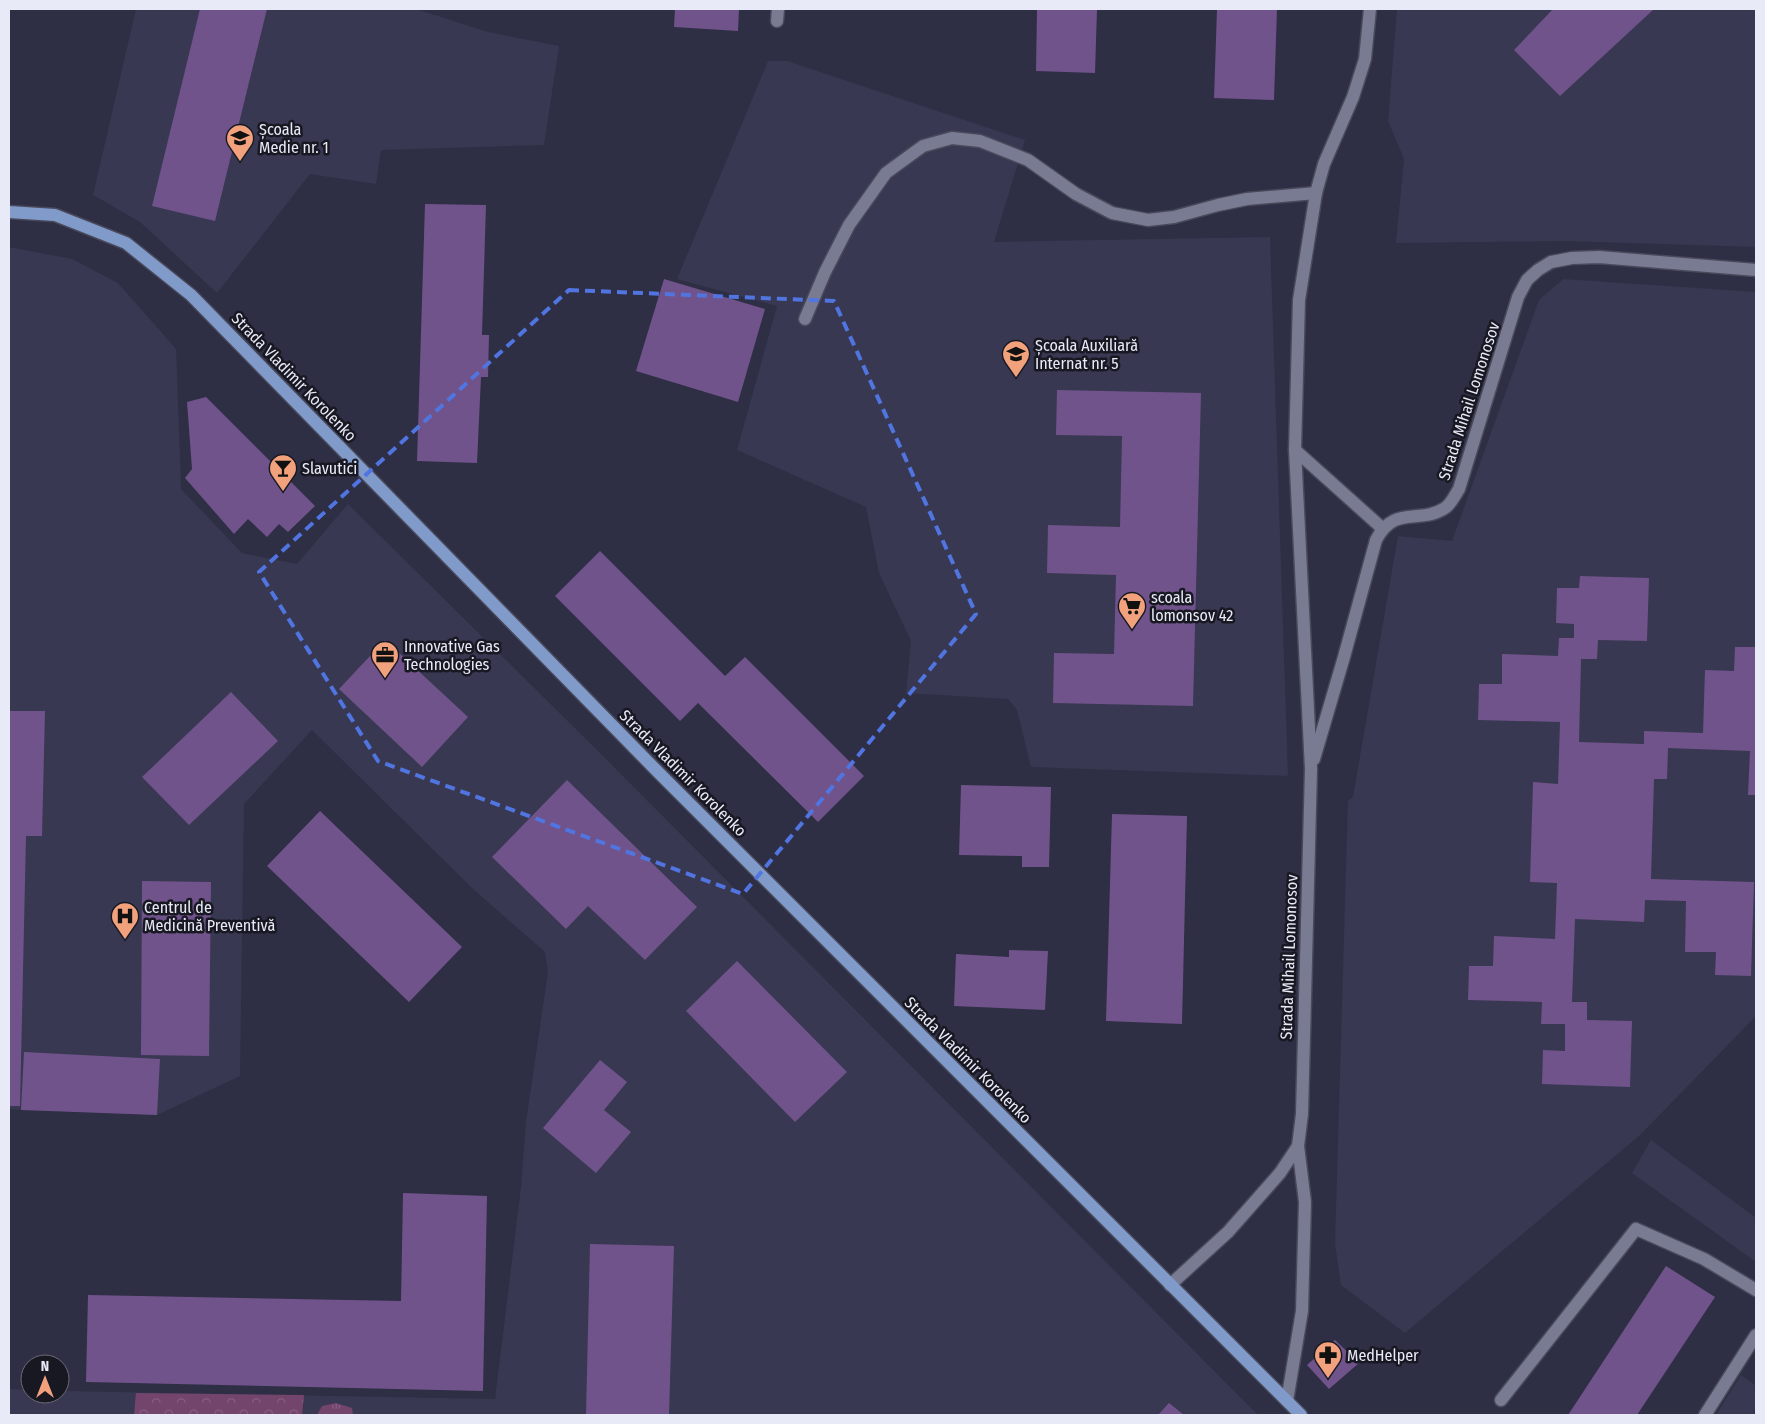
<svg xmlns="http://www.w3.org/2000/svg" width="1765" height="1424" viewBox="0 0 1765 1424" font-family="'Fira Sans Condensed',sans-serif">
<defs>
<pattern id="grass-tufts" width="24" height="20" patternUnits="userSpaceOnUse" patternTransform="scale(1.25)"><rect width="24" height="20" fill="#73446c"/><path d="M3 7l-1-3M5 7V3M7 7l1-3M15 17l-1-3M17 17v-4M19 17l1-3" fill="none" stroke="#875f82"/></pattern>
<pattern id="park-crowns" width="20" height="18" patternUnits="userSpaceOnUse" patternTransform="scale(1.25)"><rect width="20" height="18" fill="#73446c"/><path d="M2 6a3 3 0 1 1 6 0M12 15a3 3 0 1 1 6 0" fill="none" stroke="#875f82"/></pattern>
</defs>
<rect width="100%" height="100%" fill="#2e2e44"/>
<g fill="#383852">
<path d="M136 9H416L488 32 559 46 544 145 381 150 376 184 310 174 217 293 140 222 93 195Z"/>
<path d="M1397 9H1756V247L1566 241 1396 243 1404 159 1388 121Z"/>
<path d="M768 61H787L1025 140 994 242 1270 237 1288 776 1031 767 1017 710 1008 699 906 693 911 641 879 573 866 507 737 450 777 306 677 279Z"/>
<path d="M9 247 72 259 118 283 176 349 181 489 242 553 297 564 348 504 596 749 1258 1415H9V1389L30 1390V1394H60V1391L495 1399 521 1187 526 1122 548 972 545 952 473 889 312 730 244 804 240 1076 157 1115 9 1109Z"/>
<path d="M1563 279 1756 292V1016L1640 1135 1405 1333 1341 1285 1335 1244 1348 801 1353 797 1398 536 1452 541 1539 300Z"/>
<path d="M1651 1140 1756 1218V1262L1632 1173Z"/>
<path d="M1741 1375 1756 1386V1407L1753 1415H1716Z"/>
</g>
<path fill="url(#grass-tufts)" d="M336 1403 352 1408 353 1415H317L322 1406Z"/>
<path fill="url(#park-crowns)" d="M136 1393 304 1395 302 1415H134Z"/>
<g fill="#70538a">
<path d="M200 9H267L215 221 152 206Z"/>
<path d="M675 9H739L738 31 674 27Z"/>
<path d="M1037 9H1097L1095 73 1036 71Z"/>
<path d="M1217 9H1277L1274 100 1214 98Z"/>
<path d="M1553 9H1654L1560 96 1514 50Z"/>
<path d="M425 204 486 205 482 335H489L488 377H481L477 463 417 461Z"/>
<path d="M664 279 765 309 738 402 636 371Z"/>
<path d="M1057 390 1201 393 1193 706 1053 703 1054 653 1114 654 1116 575 1047 573 1048 525 1120 527 1122 436 1056 435Z"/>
<path d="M206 397 315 506 288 532 279 524 267 537 248 519 234 534 185 478 192 469 187 402Z"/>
<path d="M600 551 725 676 745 657 864 776 818 822 698 703 680 721 555 596Z"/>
<path d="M1580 576 1649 578 1647 641 1598 640 1597 659H1581L1579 742 1644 744V731L1703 733 1705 670 1734 671 1735 647H1756V795H1748L1750 751 1668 748 1667 779H1654L1651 879 1754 882 1751 976 1715 975 1716 952H1685L1686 901 1645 900 1644 922 1575 919 1572 1002H1587V1020L1632 1021 1630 1087 1542 1084 1543 1050 1565 1051V1024H1541L1542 1002 1468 1000 1469 966H1493L1494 936 1555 939 1557 883 1530 882 1533 782 1558 784 1560 722 1478 720 1479 684H1502V654L1558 656 1559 638H1574V624L1556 623 1557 588H1579Z"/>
<path d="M385 640 468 717 422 767 339 689Z"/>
<path d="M231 692 278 741 189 825 142 777Z"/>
<path d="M9 711H45L42 836H26L20 1106H9Z"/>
<path d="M567 780 697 907 645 960 588 906 566 929 492 857Z"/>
<path d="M961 785 1051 787 1049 867H1022V856L959 855Z"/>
<path d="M320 811 462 947 409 1002 267 866Z"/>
<path d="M1112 814 1187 816 1182 1024 1106 1021Z"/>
<path d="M142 881 211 882 209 1056 141 1055Z"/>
<path d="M1009 950 1048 951 1045 1010 954 1006 956 954 1009 957Z"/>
<path d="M737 961 847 1072 795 1122 686 1011Z"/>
<path d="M24 1052 160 1059 157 1115 21 1110Z"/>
<path d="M600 1060 627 1082 604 1110 631 1132 596 1173 543 1128Z"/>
<path d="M403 1193 487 1196 483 1391 86 1382 88 1295 401 1301Z"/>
<path d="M590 1244 674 1246 669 1415H586Z"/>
<path d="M1666 1266 1715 1297 1637 1415H1568Z"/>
<path d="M1335 1340 1359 1363 1329 1389 1307 1365Z"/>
<path d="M1169 1403 1184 1415H1158Z"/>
</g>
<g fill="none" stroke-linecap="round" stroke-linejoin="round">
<g stroke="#49495b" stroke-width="15">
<g id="minor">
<path d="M777 21 778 9"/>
<path d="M805 319 825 272 849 225 886 173 923 146 952 138 980 141 1028 160 1076 194 1112 213 1148 220 1174 217 1218 205 1247 199 1316 193"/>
<path d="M1295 450 1382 528"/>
<path d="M1314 759 1344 657 1376 540C1395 504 1419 525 1445 508 1451 504 1455 495 1459 489L1518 297 1527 280 1538 270 1551 262 1572 258 1599 257 1756 270"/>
<path d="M1170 1285 1228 1232 1280 1173 1298 1146"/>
<path d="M1501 1400 1636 1229 1704 1259 1756 1290"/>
<path d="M1287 1401 1302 1311 1305 1202 1298 1146 1302 1114 1311 769 1295 450 1299 300 1316 193 1324 164 1353 97 1365 59 1370 9"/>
<path d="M1705 1415 1756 1335"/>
</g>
</g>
<g stroke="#49495b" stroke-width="15">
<path id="major" d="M9 212 55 215 126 243 191 295 656 770 1301 1415"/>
</g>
<use href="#minor" stroke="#797b93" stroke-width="12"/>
<use href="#major" stroke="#809aca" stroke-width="12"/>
</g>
<path fill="none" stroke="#5075e0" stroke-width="4" stroke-dasharray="10 6" stroke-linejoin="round" d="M569 290 834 301 976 614 743 894 378 761 259 572Z"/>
<defs>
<g id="school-pin" transform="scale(1.4375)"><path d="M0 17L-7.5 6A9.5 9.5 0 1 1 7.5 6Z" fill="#f1a17c" stroke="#171821"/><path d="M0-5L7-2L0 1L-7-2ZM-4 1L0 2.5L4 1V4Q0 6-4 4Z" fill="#111"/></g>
<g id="bar-pin" transform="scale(1.4375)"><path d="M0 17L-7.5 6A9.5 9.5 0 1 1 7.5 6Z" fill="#f1a17c" stroke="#171821"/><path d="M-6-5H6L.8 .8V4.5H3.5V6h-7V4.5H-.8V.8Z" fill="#111"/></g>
<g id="supermarket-pin" transform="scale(1.4375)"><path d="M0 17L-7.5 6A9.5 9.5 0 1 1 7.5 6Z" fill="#f1a17c" stroke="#171821"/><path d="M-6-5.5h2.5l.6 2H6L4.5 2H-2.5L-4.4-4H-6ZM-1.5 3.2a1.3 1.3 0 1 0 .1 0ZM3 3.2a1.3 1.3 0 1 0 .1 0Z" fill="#111"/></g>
<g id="office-pin" transform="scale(1.4375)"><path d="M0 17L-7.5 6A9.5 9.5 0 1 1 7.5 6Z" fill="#f1a17c" stroke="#171821"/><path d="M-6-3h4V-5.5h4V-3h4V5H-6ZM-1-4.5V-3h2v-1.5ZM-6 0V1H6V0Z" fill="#111"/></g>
<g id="hospital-pin" transform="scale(1.4375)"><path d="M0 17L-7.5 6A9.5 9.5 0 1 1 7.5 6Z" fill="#f1a17c" stroke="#171821"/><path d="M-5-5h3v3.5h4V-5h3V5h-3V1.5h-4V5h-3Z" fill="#111"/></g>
<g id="pharmacy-pin" transform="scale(1.4375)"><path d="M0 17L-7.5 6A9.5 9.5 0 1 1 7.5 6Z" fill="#f1a17c" stroke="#171821"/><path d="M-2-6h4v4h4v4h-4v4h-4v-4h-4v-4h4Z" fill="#111"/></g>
</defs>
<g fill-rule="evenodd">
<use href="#school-pin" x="240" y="138"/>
<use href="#school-pin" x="1016" y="354"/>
<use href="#bar-pin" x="283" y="468"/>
<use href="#supermarket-pin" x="1132" y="606"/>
<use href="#office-pin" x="385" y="655"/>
<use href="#hospital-pin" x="125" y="916"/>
<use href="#pharmacy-pin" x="1328" y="1355"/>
</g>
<g text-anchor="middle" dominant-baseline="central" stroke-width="5" stroke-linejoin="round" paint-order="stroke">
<g font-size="16" fill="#e9eaf8" stroke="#171821" text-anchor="start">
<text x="259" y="129">Școala<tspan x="259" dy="18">Medie nr. 1</tspan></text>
<text x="1035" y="345">Școala Auxiliară<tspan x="1035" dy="18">Internat nr. 5</tspan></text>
<text x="302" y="468">Slavutici</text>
<text x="1151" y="597">scoala<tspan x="1151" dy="18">lomonsov 42</tspan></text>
<text x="404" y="646">Innovative Gas<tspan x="404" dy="18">Technologies</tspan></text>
<text x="144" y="907">Centrul de<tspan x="144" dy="18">Medicină Preventivă</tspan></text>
<text x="1347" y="1355">MedHelper</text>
</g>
<g font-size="16" fill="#e9eaf8" stroke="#171821">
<text transform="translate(294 377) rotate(46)">Strada Vladimir Korolenko</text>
<text transform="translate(1469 401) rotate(-72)">Strada Mihail Lomonosov</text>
<text transform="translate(683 773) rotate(45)">Strada Vladimir Korolenko</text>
<text transform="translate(1289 957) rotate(-88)">Strada Mihail Lomonosov</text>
<text transform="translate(968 1060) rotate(45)">Strada Vladimir Korolenko</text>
</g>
</g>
<rect width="1765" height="1424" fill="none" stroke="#e9eaf8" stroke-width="20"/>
<g transform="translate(45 1379)"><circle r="24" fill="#171821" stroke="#6b6c77"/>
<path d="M0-4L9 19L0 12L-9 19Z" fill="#f1a17c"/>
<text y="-8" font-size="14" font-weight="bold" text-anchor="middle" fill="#e9eaf8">N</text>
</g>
</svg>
